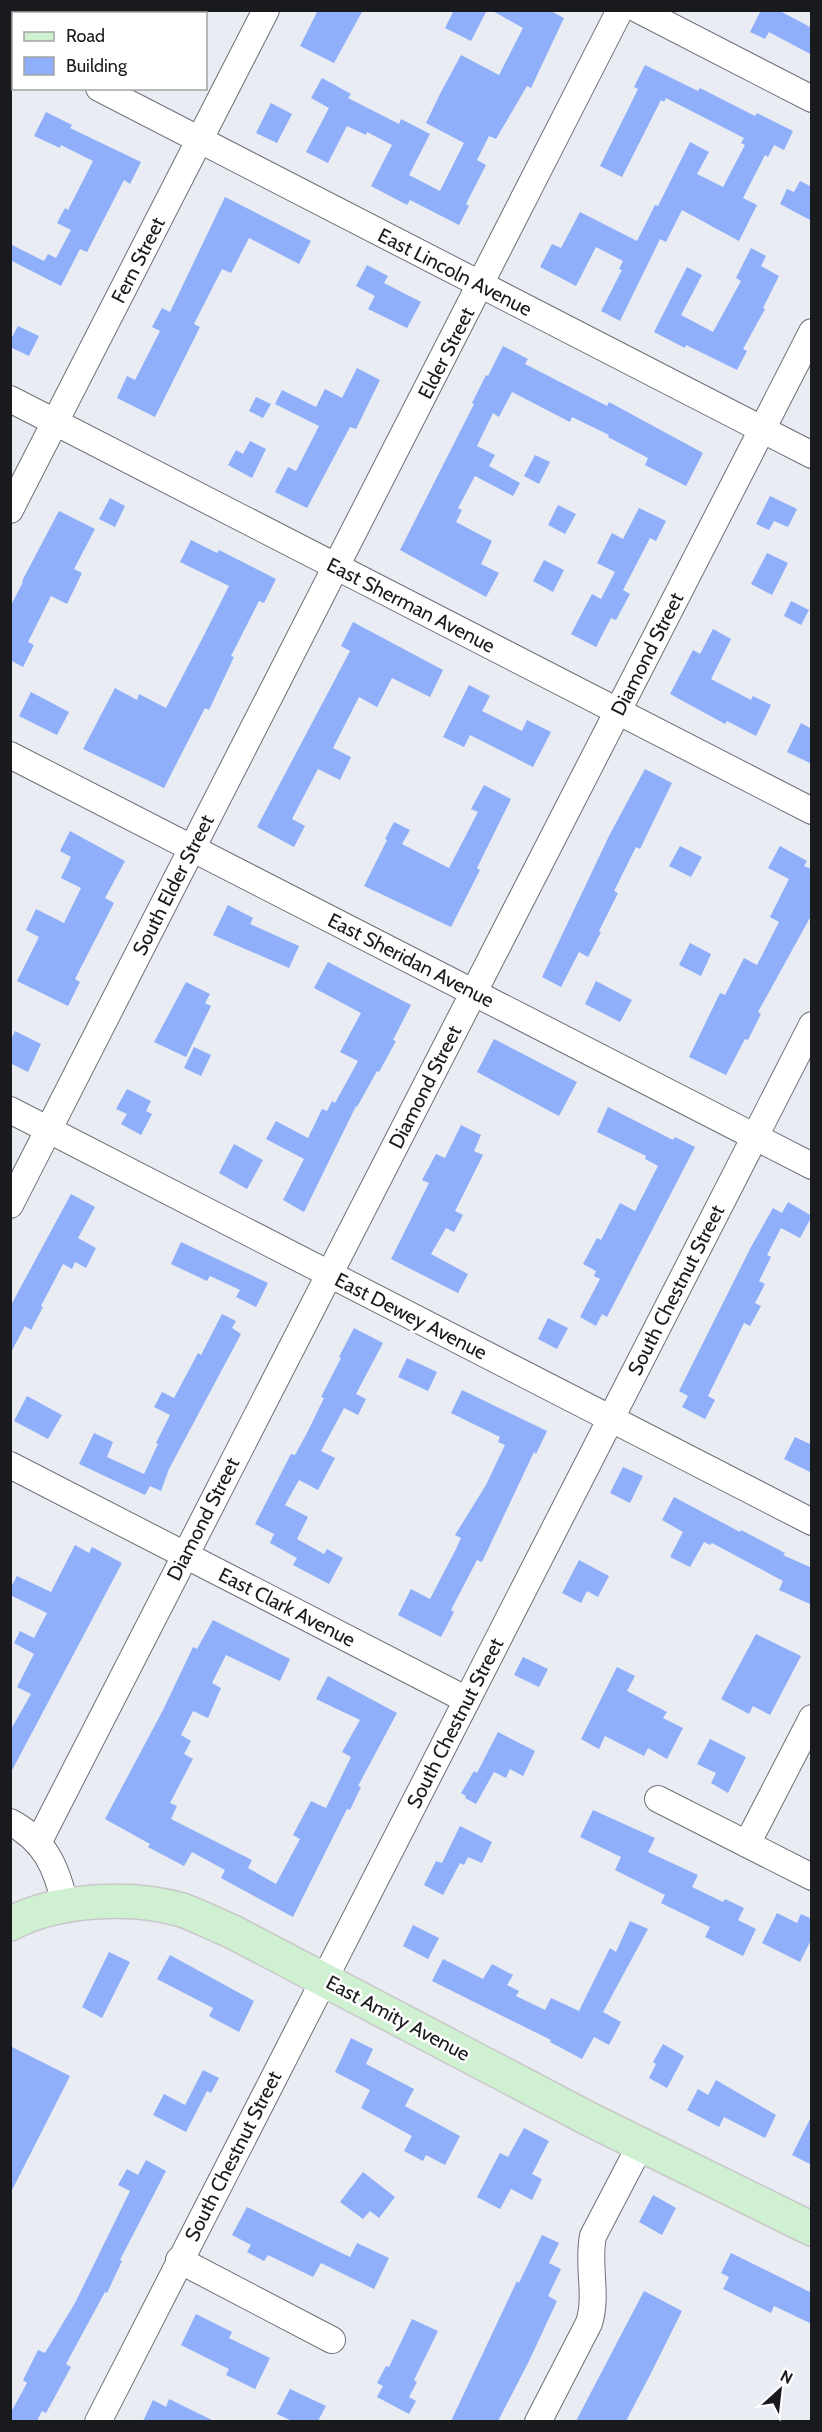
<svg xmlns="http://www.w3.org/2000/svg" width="822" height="2432" viewBox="0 0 822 2432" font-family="Cabin,sans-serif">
<rect width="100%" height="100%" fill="#e9ecf3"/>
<g fill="#8faffb">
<path d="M318 10H363L334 63 300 46Z"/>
<path d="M454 10H487L471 41 445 28Z"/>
<path d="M491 10H549L564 18 531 88 527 86 496 139 489 136 477 160 486 165 466 204 469 206 459 225 410 200 407 205 371 186 392 145 367 132 366 135 347 126 328 163 306 152 329 108 311 98 322 78 351 94 348 98 399 124 401 119 430 134 409 175 440 191 464 143 426 123 441 92 461 55 499 75 523 28Z"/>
<path d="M761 10H778L812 28V55L769 32 765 39 750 32Z"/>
<path d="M645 65 698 91 700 88 755 116 757 113 793 131 784 150 774 145 768 157 765 155 743 198 757 205 739 241 682 210 666 242 660 239 620 321 601 311 622 270 619 269 623 261 596 247 576 286 540 267 552 244 561 248 580 212 637 241 655 205 658 206 690 142 709 152 697 174 723 187 745 145 741 143 744 138 666 98 664 102 661 100 622 177 600 166 638 89 634 87Z"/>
<path d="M271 103 292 114 277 143 256 133Z"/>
<path d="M46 112 72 125 70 128 141 162 130 184 124 180 87 252 80 249 61 286 10 260V244L44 261 48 254 56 258 71 230 57 223 65 208 68 210 93 161 61 145 60 148 34 136Z"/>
<path d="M800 181 812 187V221L780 204 787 189 794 192Z"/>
<path d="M225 197 311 241 299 264 249 238 231 273 222 269 194 324 200 327 155 417 117 398 127 376 135 380 160 331 152 327 162 308 170 312Z"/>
<path d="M751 248 766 256 761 266 779 276 763 308 765 309 743 349 747 351 737 370 686 345 685 348 654 332 687 267 702 275 681 315 713 332 741 281 736 278Z"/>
<path d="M367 265 388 276 384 283 421 302 407 328 368 309 375 296 356 286Z"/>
<path d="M18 326 39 336 29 356 10 347V341Z"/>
<path d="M503 346 528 359 525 364 607 406 609 402 703 453 686 486 645 465 648 458 608 437 609 435 572 417 570 422 512 392 499 417 493 413 477 446 495 455 489 466 520 483 513 496 475 476 458 508 462 510 456 522 492 541 481 564 499 573 486 597 400 550 474 404 472 403 486 375 488 376Z"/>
<path d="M357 368 380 380 356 429 350 427 307 508 275 492 288 467 296 471 319 426 275 404 282 390 316 407 325 389 342 398Z"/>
<path d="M256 397 271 404 263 418 249 411Z"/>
<path d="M250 441 266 449 252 478 228 465 236 450 243 454Z"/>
<path d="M535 455 550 462 539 484 524 476Z"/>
<path d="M770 496 797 509 788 527 774 521 769 530 756 524Z"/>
<path d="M110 498 125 506 115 527 99 519Z"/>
<path d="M558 505 576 514 565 534 548 525Z"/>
<path d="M639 508 666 521 656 541 650 538 623 590 630 594 616 620 611 618 596 647 571 634 592 594 601 599 615 572 597 563 612 533 623 539Z"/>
<path d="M59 511 95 529 74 569 82 573 67 604 51 596 28 642 34 645 23 667 10 660V607L23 582 22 581Z"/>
<path d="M191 540 217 553 219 550 276 579 264 603 259 601 231 656 234 657 209 710 205 708 164 788 83 749 115 688 137 700 139 694 166 708 201 641 229 586 180 562Z"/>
<path d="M767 553 788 563 772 595 751 584Z"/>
<path d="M544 560 564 570 553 592 533 581Z"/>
<path d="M791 601 809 610 801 625 784 616Z"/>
<path d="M353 622 443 670 430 697 392 678 377 707 359 697 333 748 351 757 340 780 318 769 292 819 305 826 294 847 257 827 350 651 341 646Z"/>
<path d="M713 629 731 639 711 679 751 700 753 696 771 705 756 736 727 721 725 724 670 694 693 650 700 654Z"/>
<path d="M469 685 490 696 482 711 522 731 527 720 551 732 533 767 470 735 464 747 443 737Z"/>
<path d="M31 692 69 712 57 735 19 716Z"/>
<path d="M801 723 812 729V764L787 752Z"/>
<path d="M645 769 672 783 640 849 636 847 614 891 618 893 599 931 601 932 588 957 579 952 561 987 542 977 610 834Z"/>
<path d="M484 785 511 799 477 868 480 870 451 927 364 886 387 840 385 839 394 822 410 830 402 844 449 868 478 812 471 809Z"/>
<path d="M70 831 125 861 105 898 114 903 75 979 80 982 68 1006 17 981 39 937 26 930 36 909 64 923 81 888 61 878 71 857 60 851Z"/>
<path d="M680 846 702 857 691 877 669 866Z"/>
<path d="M780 846 807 861 804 866 812 869V914L758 1012 761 1014 748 1040 745 1039 726 1075 689 1057 720 993 725 995 744 958 757 965 779 922 770 917 789 879 768 868Z"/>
<path d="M228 905 253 918 250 924 299 946 289 968 213 935Z"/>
<path d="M690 943 711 954 701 976 679 965Z"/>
<path d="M328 962 411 1005 393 1040 396 1041 379 1072 377 1071 357 1107 356 1106 304 1212 283 1200 304 1159 266 1139 276 1121 308 1138 322 1109 327 1111 332 1101 335 1103 358 1061 340 1052 361 1013 314 988Z"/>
<path d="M596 981 632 1000 620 1022 585 1004Z"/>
<path d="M186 982 210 994 205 1003 211 1006 186 1057 154 1042Z"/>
<path d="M15 1031 41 1044 28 1072 10 1063V1041Z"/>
<path d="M494 1039 577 1082 559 1116 477 1072Z"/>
<path d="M194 1047 211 1055 201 1076 184 1068Z"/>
<path d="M127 1089 151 1101 146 1111 152 1114 141 1135 121 1124 127 1114 116 1109Z"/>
<path d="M608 1107 673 1140 675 1137 695 1147 607 1317 602 1314 596 1326 580 1317 600 1279 594 1276 596 1271 583 1264 597 1238 601 1240 620 1203 635 1211 658 1166 645 1159 646 1156 597 1132Z"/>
<path d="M461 1125 481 1135 474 1151 483 1155 455 1211 463 1215 454 1232 446 1228 431 1254 468 1274 458 1293 391 1259 429 1183 422 1180 436 1154 445 1158Z"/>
<path d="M234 1144 263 1160 247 1189 219 1173Z"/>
<path d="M71 1194 95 1207 78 1238 96 1248 86 1268 75 1262 72 1269 63 1264 41 1306 43 1307 31 1330 25 1326 10 1354V1307Z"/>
<path d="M788 1202 812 1216 800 1238 781 1228 767 1255 771 1257 759 1281 765 1284 755 1303 761 1306 750 1326 744 1323 708 1396 715 1400 705 1419 682 1407 688 1396 679 1391 751 1247 773 1208 782 1213Z"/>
<path d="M181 1242 268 1283 256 1307 236 1297 240 1290 210 1276 207 1281 171 1264Z"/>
<path d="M222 1314 236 1321 232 1328 241 1334 169 1469 161 1491 150 1486 145 1495 79 1464 94 1433 113 1442 107 1457 144 1474 158 1444 156 1443 170 1415 154 1407 162 1392 174 1398 198 1353 201 1355Z"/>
<path d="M548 1318 568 1328 557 1349 538 1339Z"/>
<path d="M354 1328 383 1343 356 1394 366 1399 358 1415 344 1408 321 1451 335 1458 318 1490 299 1480 285 1505 308 1517 297 1539 324 1554 327 1549 343 1558 329 1584 293 1565 297 1558 270 1543 274 1534 255 1524 291 1454 295 1455 308 1431 324 1398 321 1397 341 1358 339 1357Z"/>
<path d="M407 1358 437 1372 428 1391 398 1377Z"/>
<path d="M462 1390 547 1431 536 1454 534 1452 482 1562 477 1560 451 1610 454 1612 441 1637 398 1615 411 1589 430 1599 456 1549 461 1538 455 1535 486 1485 505 1445 498 1442 500 1437 451 1413Z"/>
<path d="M27 1396 62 1415 48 1439 14 1421Z"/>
<path d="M795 1437 812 1445V1473L784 1459Z"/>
<path d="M623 1467 643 1476 630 1503 610 1493Z"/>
<path d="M674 1497 740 1532 741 1530 785 1553 783 1555 812 1568V1605L779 1590 783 1581 712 1543 710 1545 704 1542 690 1567 670 1557 683 1532 662 1520Z"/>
<path d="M75 1545 89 1553 92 1547 122 1563 10 1774V1731L31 1694 17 1687 34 1654 14 1643 20 1631 34 1638 47 1613 10 1595V1589L17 1576 51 1592Z"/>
<path d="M579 1560 609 1576 598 1597 587 1591 581 1603 562 1593Z"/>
<path d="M213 1620 290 1659 280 1681 226 1655 212 1683 221 1688 208 1718 193 1711 181 1735 191 1741 184 1754 193 1759 170 1803 177 1806 171 1819 252 1860 248 1868 276 1884 300 1839 293 1835 311 1801 326 1808 351 1757 342 1752 360 1720 316 1699 328 1676 397 1713 358 1786 361 1787 350 1810 347 1809 293 1917 221 1878 225 1870 192 1852 184 1866 148 1847 150 1844 105 1819 163 1710 193 1647 197 1649Z"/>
<path d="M756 1634 801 1656 770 1715 753 1706 749 1714 721 1699Z"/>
<path d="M523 1657 548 1669 539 1687 514 1675Z"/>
<path d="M617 1667 635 1676 627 1691 667 1712 663 1718 683 1728 667 1759 648 1748 644 1756 605 1736 599 1749 581 1739Z"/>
<path d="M498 1732 535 1751 523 1776 510 1769 506 1778 494 1772 476 1804 465 1798 466 1796 461 1793 474 1771 477 1773Z"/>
<path d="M710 1739 746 1757 728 1793 711 1783 716 1773 697 1764Z"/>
<path d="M593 1810 655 1838 648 1852 698 1875 692 1887 723 1902 725 1899 744 1908 738 1920 756 1929 743 1956 705 1937 710 1927 661 1903 665 1895 615 1870 621 1857 580 1837Z"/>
<path d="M460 1826 492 1842 482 1863 468 1857 464 1865 460 1863 443 1895 424 1885 436 1861 442 1863Z"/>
<path d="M777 1913 797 1923 801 1914 812 1919V1938L800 1962 762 1943Z"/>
<path d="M630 1921 648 1929 603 2012 621 2022 609 2045 594 2037 582 2059 550 2042 551 2040 432 1981 443 1959 483 1979 492 1964 513 1975 507 1985 519 1991 516 1996 545 2010 551 1998 579 2011 610 1948 616 1952Z"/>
<path d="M413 1925 439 1938 428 1959 403 1946Z"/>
<path d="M109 1952 130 1962 102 2018 82 2007Z"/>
<path d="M170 1955 254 2001 239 2032 209 2016 213 2008 157 1979Z"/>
<path d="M351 2038 373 2049 366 2064 414 2089 405 2106 460 2136 445 2165 426 2155 423 2161 404 2151 412 2136 361 2108 370 2090 335 2072Z"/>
<path d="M663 2044 684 2056 667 2088 649 2078 656 2064 653 2062Z"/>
<path d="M10 2046 70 2076 10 2194Z"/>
<path d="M203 2070 219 2078 211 2093 207 2091 186 2132 153 2115 164 2094 185 2105Z"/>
<path d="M716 2080 776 2115 765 2138 724 2117 719 2127 687 2110 698 2089 708 2095Z"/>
<path d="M812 2115V2165L792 2155Z"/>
<path d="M524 2128 549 2141 532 2174 542 2179 532 2200 511 2189 500 2209 477 2197 500 2153 508 2157Z"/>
<path d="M146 2160 166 2171 120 2260 122 2261 107 2293 105 2292 66 2364 71 2367 46 2413 42 2411 37 2421H10V2414L27 2383 23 2380 38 2350 45 2353 75 2303 130 2191 118 2185 127 2169 138 2175Z"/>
<path d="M363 2172 395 2197 379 2218 370 2211 363 2219 340 2202Z"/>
<path d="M653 2195 676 2208 662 2235 639 2222Z"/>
<path d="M247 2207 350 2257 357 2243 389 2258 374 2289 321 2263 313 2277 268 2255 264 2261 247 2252 251 2245 232 2235Z"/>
<path d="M542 2235 559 2243 549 2263 561 2269 548 2296 557 2301 529 2361 498 2421H451L517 2281 519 2283Z"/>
<path d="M731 2253 812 2293V2324L774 2306 771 2313 723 2289 729 2277 721 2273Z"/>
<path d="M644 2291 682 2311 649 2377 626 2421H576Z"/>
<path d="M196 2314 232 2332 229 2338 270 2358 255 2389 226 2375 229 2369 181 2345Z"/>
<path d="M412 2319 438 2331 414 2380 417 2382 409 2397 416 2401 409 2414 377 2397 383 2386 377 2383 386 2366 389 2367Z"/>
<path d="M290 2389 326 2406 318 2421H292L277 2414Z"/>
<path d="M169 2399 214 2421H143L153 2400 166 2407Z"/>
</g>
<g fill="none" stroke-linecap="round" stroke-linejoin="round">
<g stroke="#6d7076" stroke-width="28">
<g id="minor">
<path d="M639 10 812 99"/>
<path d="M10 43 14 44"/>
<path d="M99 88 812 455"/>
<path d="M10 399 812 811"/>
<path d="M10 510 266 10"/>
<path d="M10 755 812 1166"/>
<path d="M10 1110 812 1522"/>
<path d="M10 1205 620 10"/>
<path d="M10 1465 467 1700"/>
<path d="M658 1799 812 1877"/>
<path d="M10 1822C45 1840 57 1868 65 1905"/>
<path d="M39 1841 812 332"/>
<path d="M747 1844 812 1718"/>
<path d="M179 2260 332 2340"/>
<path d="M98 2422 812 1025"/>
<path d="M538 2422 589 2323C598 2295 587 2265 593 2236L641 2144"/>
</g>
</g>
<g stroke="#c8c8c9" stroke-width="36">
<path id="major" d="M10 1924C56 1899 132 1895 182 1910 199 1916 216 1925 233 1932L589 2119 812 2229"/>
</g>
<use href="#minor" stroke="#fff" stroke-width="26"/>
<use href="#major" stroke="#cff1d1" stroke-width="33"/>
</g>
<g text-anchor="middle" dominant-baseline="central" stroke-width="5" stroke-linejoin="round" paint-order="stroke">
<g font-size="20" fill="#191a1d" stroke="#fff">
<text transform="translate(138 260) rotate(-63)">Fern Street</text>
<text transform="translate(455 272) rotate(27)">East Lincoln Avenue</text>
<text transform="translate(446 353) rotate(-63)">Elder Street</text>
<text transform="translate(411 605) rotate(27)">East Sherman Avenue</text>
<text transform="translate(647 654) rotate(-63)">Diamond Street</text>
<text transform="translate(173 885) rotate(-63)">South Elder Street</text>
<text transform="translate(411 960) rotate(27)">East Sheridan Avenue</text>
<text transform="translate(425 1087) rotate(-63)">Diamond Street</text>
<text transform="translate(676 1290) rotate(-63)">South Chestnut Street</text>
<text transform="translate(411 1316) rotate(27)">East Dewey Avenue</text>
<text transform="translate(203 1519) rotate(-63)">Diamond Street</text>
<text transform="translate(287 1607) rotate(27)">East Clark Avenue</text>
<text transform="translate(455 1723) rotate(-63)">South Chestnut Street</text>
<text transform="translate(398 2018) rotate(28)">East Amity Avenue</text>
<text transform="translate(233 2156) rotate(-63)">South Chestnut Street</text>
</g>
</g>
<rect width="822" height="2432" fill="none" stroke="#191a1d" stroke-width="24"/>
<rect x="12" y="12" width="195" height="78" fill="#ffffff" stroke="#a3a3a5" stroke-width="1.5"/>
<rect x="24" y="32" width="30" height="9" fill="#cff1d1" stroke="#a3a3a5" stroke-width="1.5"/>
<text x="66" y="42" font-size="18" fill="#191a1d">Road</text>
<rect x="24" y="57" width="30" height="18" fill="#8faffb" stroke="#a3a3a5" stroke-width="1.5"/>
<text x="66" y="72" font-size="18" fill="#191a1d">Building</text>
<g transform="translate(780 2390) rotate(27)" stroke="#ffffff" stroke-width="4.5" paint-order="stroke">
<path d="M0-4.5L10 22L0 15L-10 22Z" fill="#191a1d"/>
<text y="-9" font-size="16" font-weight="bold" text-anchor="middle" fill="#191a1d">N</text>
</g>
</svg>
